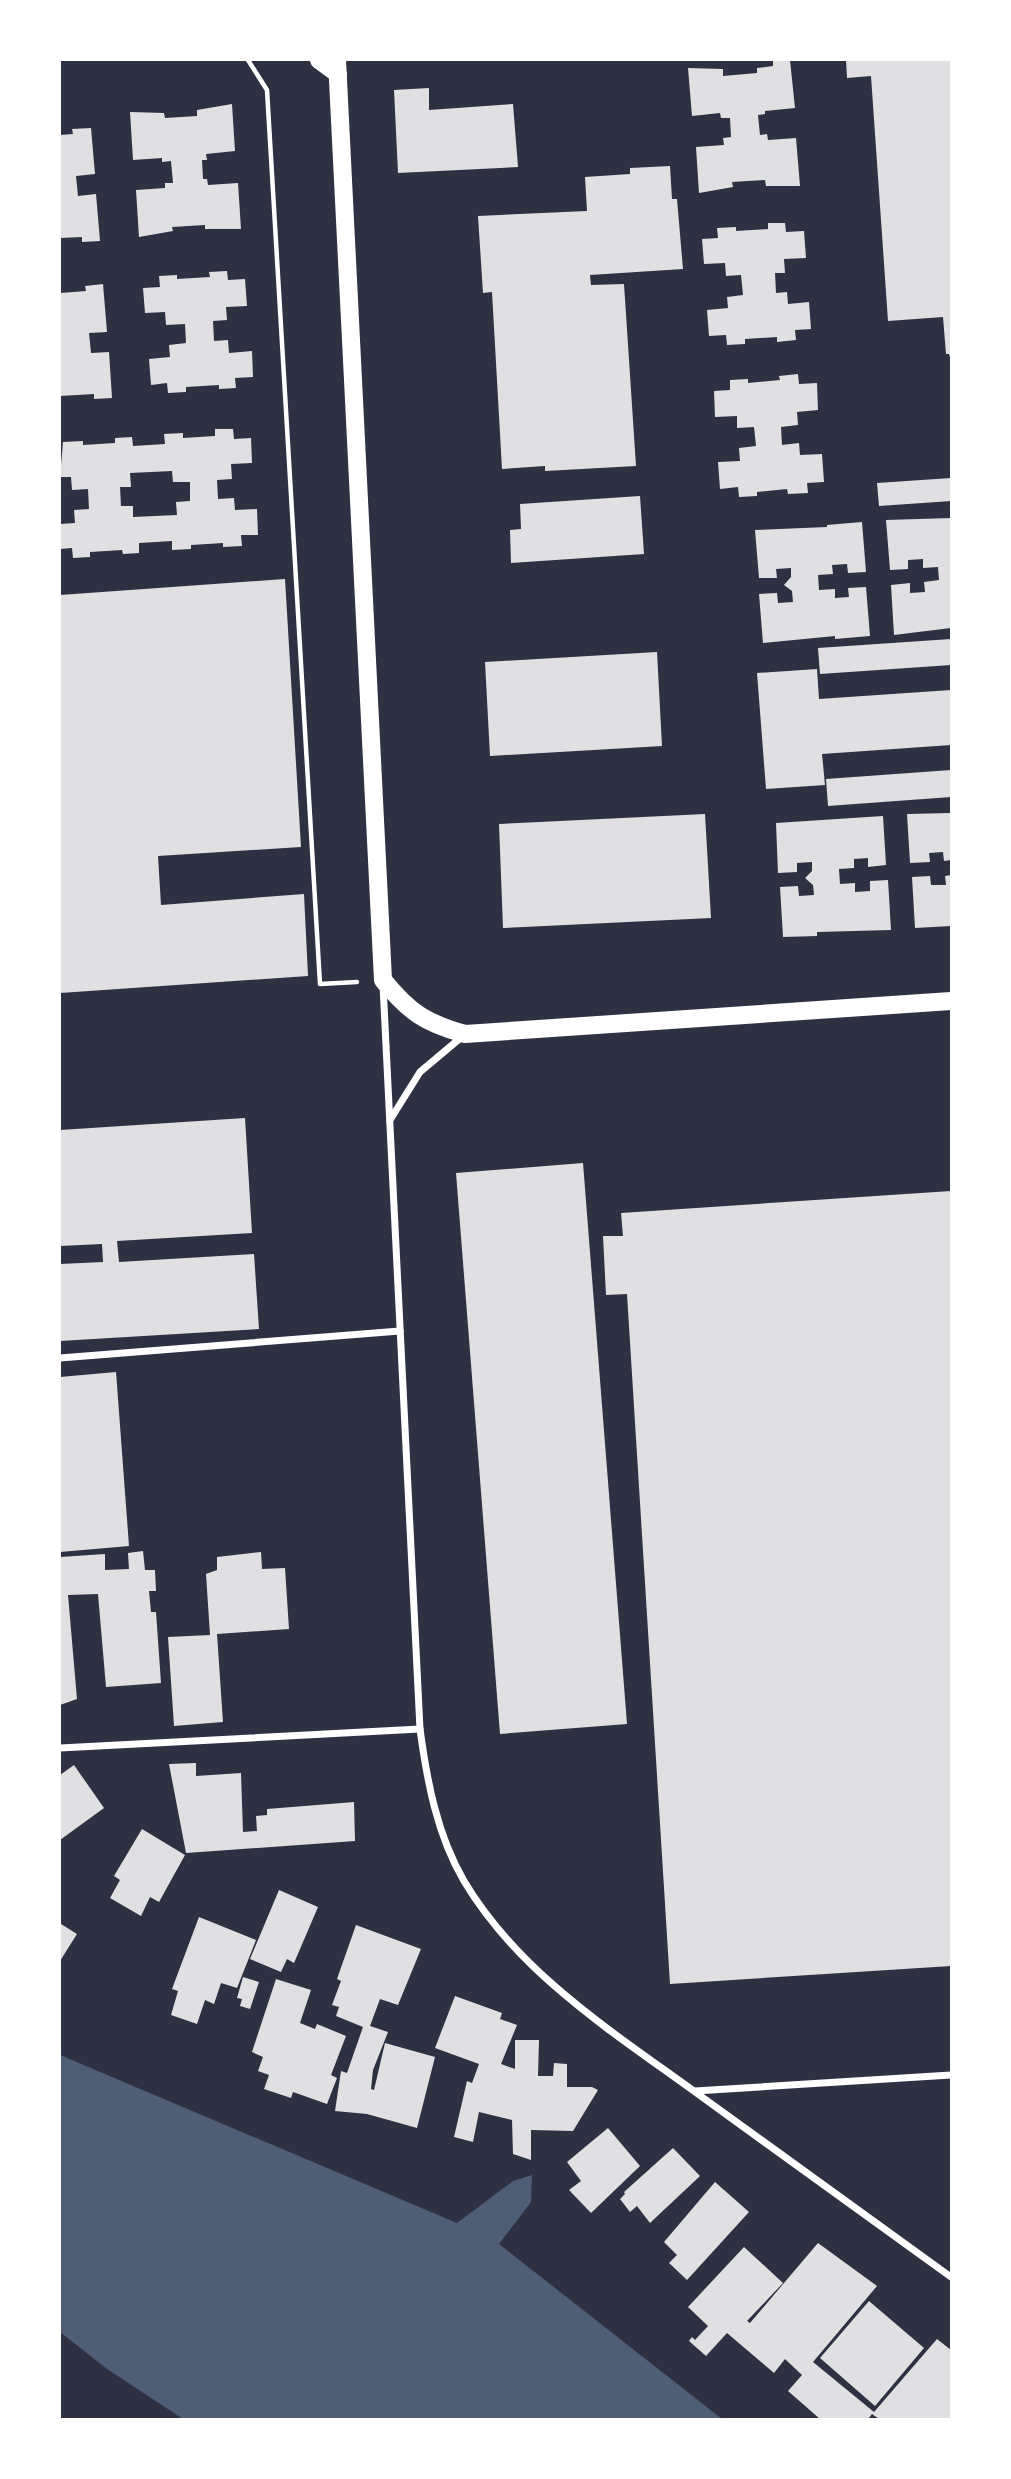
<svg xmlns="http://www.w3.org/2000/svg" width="1011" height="2479" viewBox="0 0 1011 2479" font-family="'Roboto Serif',serif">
<rect width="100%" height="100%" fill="#2d3142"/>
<path fill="#4f5d75" d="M60 2055 457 2223 513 2181 532 2175 531 2202 499 2244 722 2419H183L107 2369 60 2332Z"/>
<g fill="#e0e0e3" fill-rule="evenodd">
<path d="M790 60 795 108 765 111V114L758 115 760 135 767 134 768 140 796 138 800 186H766L765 180 732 182 733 187 699 193 696 147 724 145 723 138 731 137 730 118H721L720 113 692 116 688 68 723 69V76L757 73V68L773 66V61Z"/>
<path d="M846 60H951V360L949 354H946L943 317 888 321 871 76 847 78Z"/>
<path d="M429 88V110L513 104 518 167 398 173 394 90Z"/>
<path d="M232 104 235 151 206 154 207 160H202L203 179H207L208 185 238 183 241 229H205V225L172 227 173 231 139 237 136 190 165 188V183H173L171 161 162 162V158L133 160 130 112 164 113 165 118 197 116V110Z"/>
<path d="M91 128 95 174 76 176 78 196 96 194 100 241 82 242V237L60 238V135L73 134 72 129Z"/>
<path d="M670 166 672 199H677L683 269 590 275 591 285 624 284 636 466 545 471V466L502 469 492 292 483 293 478 216 587 211 585 177 630 174V168Z"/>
<path d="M768 223H785L786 232 804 231 806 258 784 259 785 273H775L776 293 787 292 788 304 809 302 811 329 795 330 796 340 777 342V337L745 339V344L727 345 726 335 709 336 707 310 728 308 727 297 743 295 741 275 726 276 725 263 704 264 702 239 718 238 717 228 736 227V231L768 229Z"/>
<path d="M227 271 228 280 245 279 247 306 226 307 227 320 213 321 214 341 228 340 229 353 252 351 253 377 235 378 236 388 219 389V385L186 387V392L168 393 167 383 151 385 149 359 170 357 169 345 186 343 185 324 166 325 165 312 145 313 143 288 160 287 159 276 177 275V279L210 277 209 272Z"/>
<path d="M103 284 107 332 89 333 91 353 109 352 112 398 94 399V394L60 396V293L86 291 85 286Z"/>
<path d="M798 374 799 384 817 383 818 410 797 412 798 425 781 427 782 445 799 443 800 455 822 454 824 482 807 483 808 493 788 494 787 489 757 492V496L739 497 738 487 720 489 718 462 740 461 739 448 756 446 754 427 737 428V416L715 417 714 391 730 390V380L748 379V383L780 380 779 376Z"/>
<path d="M215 429H233L234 439 251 438 252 463 231 464 232 479 217 480 218 499 234 498 235 510 257 509 258 535H241L242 546 223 547V543L191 545V549L172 550V541L139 543V553L123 554 122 550 90 552V557L73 558 72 548 60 549V524L75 523 74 510 89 509 88 489 72 490 71 477H60L63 442 83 441V445L115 443V438L132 437 133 446 165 444 164 434 183 433V438L215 436ZM172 471 173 482H190V501L176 502 177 515 133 517V506H121L120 487H131L130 473Z"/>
<path d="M951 478V501L879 506 877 483Z"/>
<path d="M640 496 644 554 511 563 510 530 521 529 520 504Z"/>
<path d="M951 518V628L894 635 891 585 910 583V593L925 592 924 582 939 580 938 567 923 568V559L908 560V569L890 570 886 520Z"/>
<path d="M862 522 866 572 848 573 847 564 832 565 833 574 818 575 819 590 835 589V598L849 597 848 588 866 587 870 636 835 639V636L763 643 759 594 777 593 778 603 793 602 792 591 784 585 791 577V568L776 569 777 578H759L755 530 827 527V525Z"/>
<path d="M285 579 301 847 158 856 161 905 304 894 308 976 60 993V595Z"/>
<path d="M951 639V665L820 674 818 648Z"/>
<path d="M657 652 662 746 490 756 485 662Z"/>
<path d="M817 669 819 699 951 690V745L822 754 825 785 766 789 757 673Z"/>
<path d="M951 770V797L828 806 826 779Z"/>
<path d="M951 813V860L944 861 943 852 929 853 930 862 910 863 907 814Z"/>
<path d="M705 814 711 918 503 928 499 824Z"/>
<path d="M883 816 886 865 868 867V858L854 859V868L839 869 840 884 855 883V892L870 891V881L888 880 891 930 817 932V936L783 937 780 887 798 886 799 896 814 895 813 885 805 878 812 871V862L797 863V872L778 873 776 823Z"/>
<path d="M951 875V926L915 928 912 877 930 876 931 885H946L945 876Z"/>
<path d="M245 1118 252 1233 117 1241 119 1262 254 1254 259 1329 60 1341V1264L103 1262 102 1244 60 1246V1130Z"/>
<path d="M583 1163 627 1724 500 1734 456 1173Z"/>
<path d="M951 1191V1966L670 1984 627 1294 606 1295 603 1236H623L621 1213Z"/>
<path d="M116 1372 129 1546 60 1552V1377Z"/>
<path d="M143 1551 145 1570H155L156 1591H149L151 1612H156L161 1683 106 1687 98 1594 68 1595 77 1699 60 1705V1557L105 1554V1570L129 1569 128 1553Z"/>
<path d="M261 1552 262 1569 285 1568 289 1629 217 1634 223 1722 174 1726 168 1637 210 1635 206 1574 217 1570V1557Z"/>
<path d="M196 1763V1776L241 1773 243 1832 257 1831 256 1816 267 1815V1809L354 1802 355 1841 186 1853 169 1764Z"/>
<path d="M74 1765 104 1808 60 1840V1775Z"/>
<path d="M142 1829 185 1855 159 1902 150 1897 141 1916 110 1898 120 1880 114 1876Z"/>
<path d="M279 1890 318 1907 294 1963 287 1959 281 1972 250 1959Z"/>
<path d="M199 1917 256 1940 237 1988 221 1983 214 2004 205 2000 197 2024 171 2015 178 1991 172 1989Z"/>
<path d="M61 1924 77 1934 60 1961V1926Z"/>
<path d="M356 1925 421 1949 398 2005 380 1999 370 2026 388 2032 373 2070 371 2089 374 2090 385 2043 435 2057 417 2128 367 2114 335 2111 341 2071 347 2073 363 2027 336 2016 339 2007 332 2005 341 1981 337 1979Z"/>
<path d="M243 1977 259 1982 250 2009 240 2006 242 1999 237 1998Z"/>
<path d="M276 1979 311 1990 300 2023 315 2029 317 2024 346 2036 331 2075 337 2078 327 2104 293 2092 291 2098 264 2089 269 2075 258 2071 263 2057 252 2052Z"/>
<path d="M455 1996 502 2013 500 2019 517 2025 501 2064 515 2069V2040H539L538 2076H553L554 2063 567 2064V2087H592L598 2090 573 2131 531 2130V2160L513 2154 512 2120 479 2112 473 2142 454 2137 467 2081 472 2083 479 2064 435 2048Z"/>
<path d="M608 2128 640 2166 591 2213 569 2190 581 2181 567 2162Z"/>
<path d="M673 2148 700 2176 650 2223 637 2206 630 2212 620 2199 625 2194 624 2192Z"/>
<path d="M715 2182 749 2212 687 2280 669 2263 677 2255 664 2242Z"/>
<path d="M818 2243 877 2286 813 2362 874 2412 937 2339 951 2350V2419H879L872 2414 868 2419H820L788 2391 802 2375 785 2359 774 2373 727 2333 706 2356 689 2341 692 2337 695 2340 708 2326 688 2307 744 2247 783 2283 747 2321 750 2323Z"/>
<path d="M869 2301 924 2348 875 2406 820 2358Z"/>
</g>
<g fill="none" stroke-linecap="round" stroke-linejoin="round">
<path stroke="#fff" stroke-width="4.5" d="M248 60 267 90 320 984 357 982"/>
<g stroke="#fff" stroke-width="7">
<path d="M383 985 420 1729C427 1781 437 1835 464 1881 520 1975 616 2034 702 2097 785 2157 868 2217 951 2277"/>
<path d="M390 1120 420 1072 464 1035"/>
<path d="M60 1358 400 1331"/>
<path d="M60 1748 420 1729"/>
<path d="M695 2091 951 2075"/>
</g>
<g stroke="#fff" stroke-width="18">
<path d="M319 60 338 74"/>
<path d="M337 60 383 980C409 1012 425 1023 465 1034L951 1001"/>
</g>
</g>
<rect width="1011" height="2479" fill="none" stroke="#ffffff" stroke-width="122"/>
</svg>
